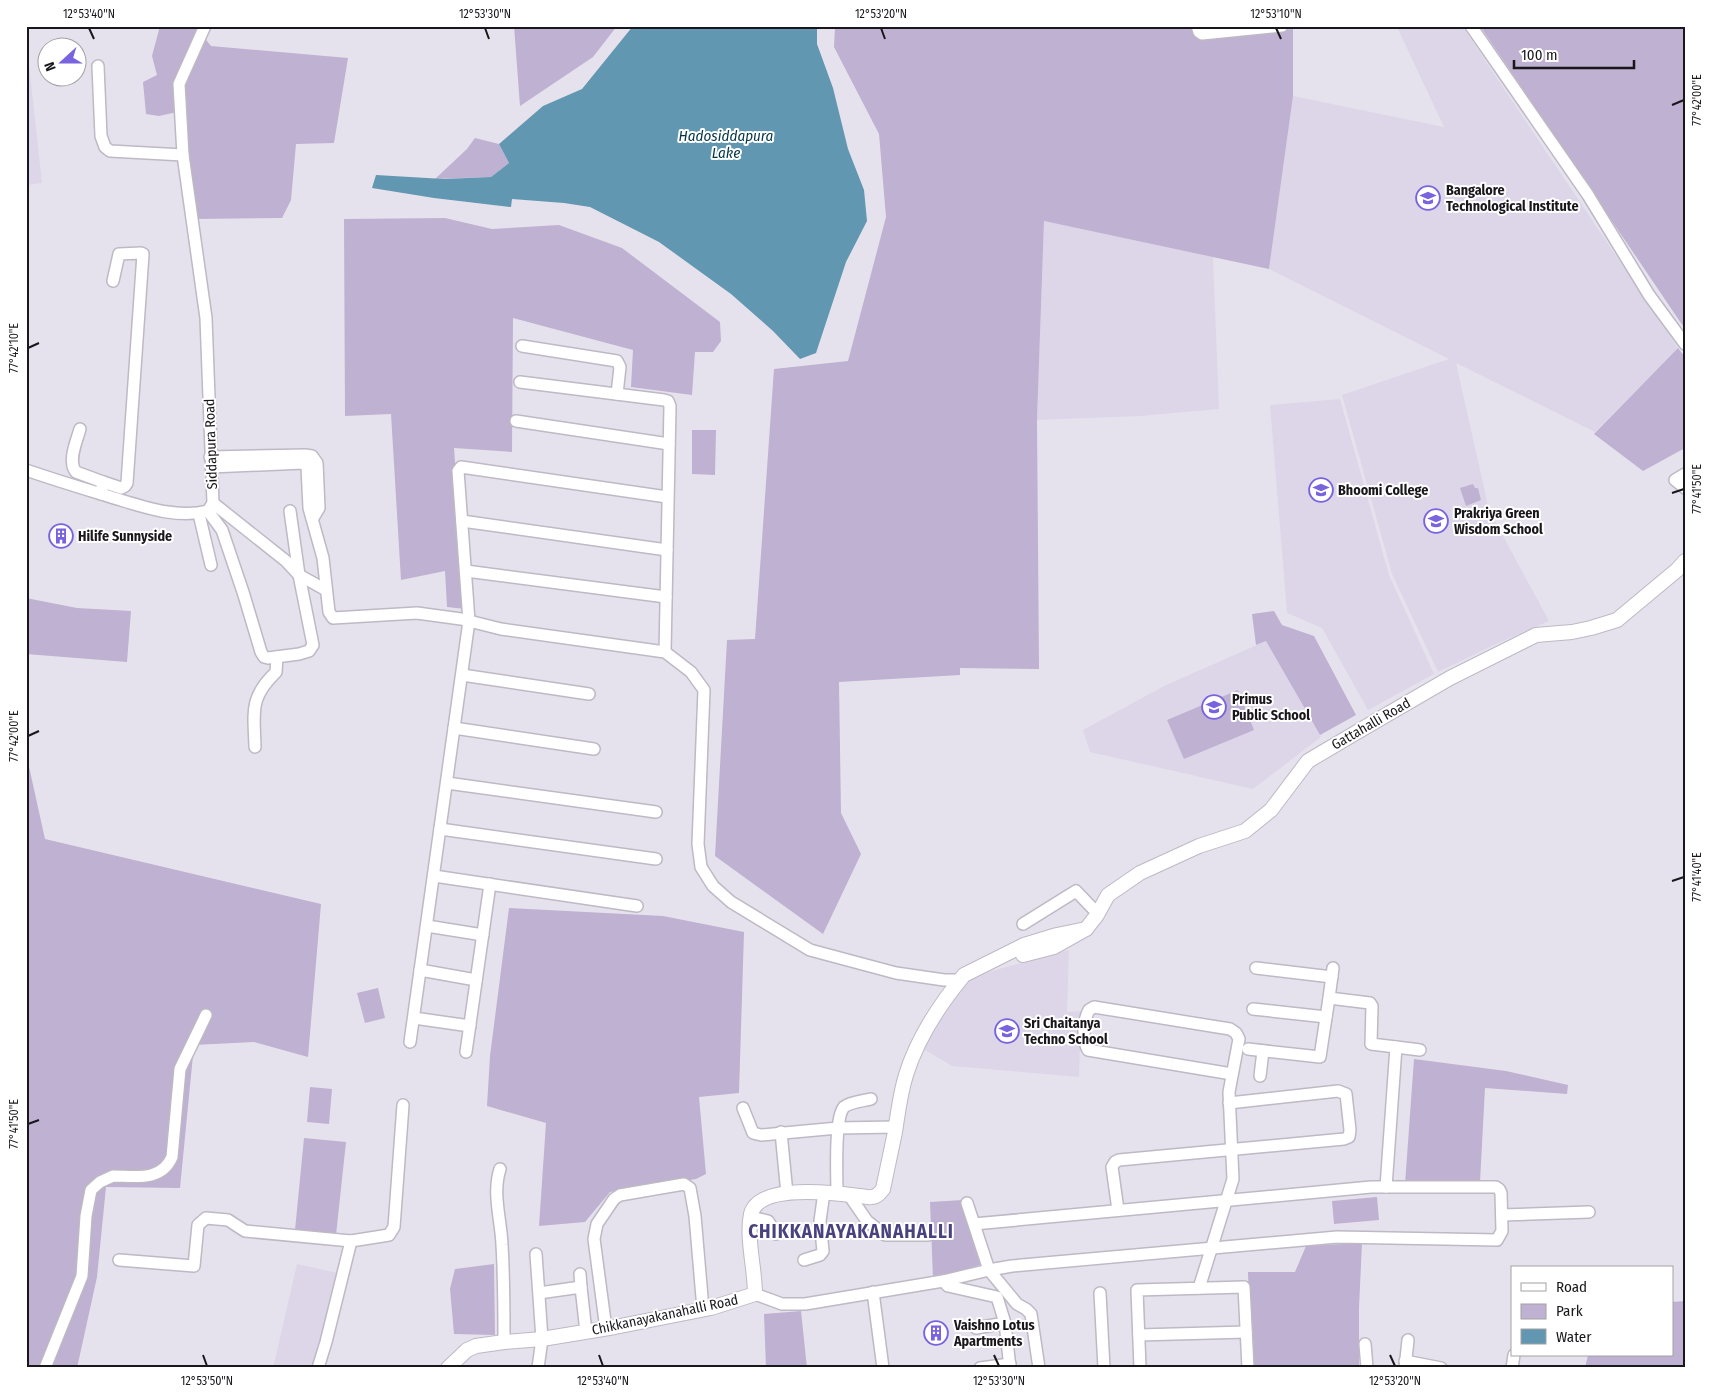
<svg xmlns="http://www.w3.org/2000/svg" width="1711" height="1394" viewBox="0 0 1711 1394" font-family="'Fira Sans Condensed',sans-serif">
<rect width="100%" height="100%" fill="#e6e2ed"/>
<g fill="#ddd6e8">
<path d="M1399 26H1462L1678 348 1595 432 1456 363 1489 510 1549 621 1494 645 1438 672 1392 574 1342 395 1449 359 1269 269 1293 96 1444 127 1397 27Z"/>
<path d="M28 56 42 183 26 185V57Z"/>
<path d="M1044 221 1213 257 1219 409 1140 416 1037 420Z"/>
<path d="M1340 399 1389 575 1434 674 1368 710 1322 628 1287 613 1270 405Z"/>
<path d="M1266 641 1321 737 1253 789 1090 752 1083 730 1166 685Z"/>
<path d="M1069 950 1067 1012 1081 1011 1079 1077 952 1066 923 1049 966 978Z"/>
<path d="M297 1264 338 1273 315 1368H273Z"/>
</g>
<g fill="#bfb1d1">
<path d="M160 26H210L203 36 211 46 348 58 334 143 296 144 291 200 282 218 195 219 177 112 159 116 146 114 143 82 157 75 152 56Z"/>
<path d="M514 26H617L593 57 520 106Z"/>
<path d="M835 26H1196L1197 39 1293 29V96L1269 269 1044 221 1037 420 1039 669 960 668V675L839 682 841 813 861 854 823 934 715 856 727 640 755 639 774 369 848 361 886 217 879 134 834 47Z"/>
<path d="M1480 26H1685V329Z"/>
<path d="M475 138 499 144 509 163 491 177 435 179 467 149Z"/>
<path d="M445 218 492 229 559 225 622 248 720 322 721 341 713 352H695L692 395 631 387 633 350 513 318 512 452 454 448 465 609 447 607 445 571 401 580 391 414 345 416 344 219Z"/>
<path d="M1678 348 1685 357V448L1643 471 1594 434Z"/>
<path d="M692 430H716L715 475 692 474Z"/>
<path d="M1473 484 1475 488H1478L1481 500 1466 506 1460 488Z"/>
<path d="M26 598 77 608 131 611 127 662 26 654Z"/>
<path d="M1274 611 1282 625 1314 636 1356 715 1320 735 1266 641 1256 645 1252 614Z"/>
<path d="M1238 690 1254 730 1184 759 1167 720Z"/>
<path d="M26 753 45 839 321 904 308 1057 254 1042 194 1045 180 1188 106 1187 97 1277 77 1368H26Z"/>
<path d="M509 908 663 916 744 932 739 1093 699 1097 706 1174 696 1179 610 1192 585 1222 539 1226 546 1123 487 1106 490 1056Z"/>
<path d="M378 988 385 1018 365 1023 357 993Z"/>
<path d="M1414 1059 1506 1071 1568 1085 1567 1094 1485 1088 1480 1182 1405 1184Z"/>
<path d="M310 1087 332 1089 329 1124 307 1122Z"/>
<path d="M304 1138 346 1142 336 1235 295 1230Z"/>
<path d="M1377 1197 1379 1220 1334 1224 1332 1201Z"/>
<path d="M963 1200 982 1264 938 1280 933 1278 930 1202Z"/>
<path d="M1362 1243 1359 1308V1368H1251L1248 1272H1295L1306 1246Z"/>
<path d="M494 1264 495 1335 454 1334 450 1289 455 1269Z"/>
<path d="M1685 1301V1357L1683 1368H1585L1588 1355H1672V1302Z"/>
<path d="M801 1311 807 1368H766L764 1314Z"/>
</g>
<path fill="#6197b0" d="M633 26H817V44L833 88 848 149 864 190 867 221 846 262 816 353 800 359 773 331 731 294 659 242 590 207 564 203 512 199 511 207 434 198 372 188 376 175 444 179 491 177 509 163 499 144 543 106 582 89Z"/>
<g fill="none" stroke-linecap="round" stroke-linejoin="round">
<g stroke="#beb9c4" stroke-width="14">
<g id="minor">
<path d="M1197 26 1199 32 1202 34 1282 26"/>
<path d="M1471 26 1588 195 1649 295 1685 344"/>
<path d="M98 66 101 136 105 147 110 151 183 155"/>
<path d="M522 346 617 361 620 367 617 394"/>
<path d="M520 382 664 400 668 401 670 406 665 652"/>
<path d="M516 421 669 444"/>
<path d="M80 429C77 440 67 462 76 472L103 482"/>
<path d="M210 457 305 455 312 456 317 463 319 508 313 518"/>
<path d="M211 467 303 463 307 467 309 508 323 558 329 612 333 618 417 613 461 619 501 629 665 652 691 672 704 690 698 844 701 867 713 886 731 902 810 950 896 973 944 980H960"/>
<path d="M26 470C55 480 85 489 114 498 144 507 177 519 208 511L213 503 206 318 183 155 179 84 205 26"/>
<path d="M1685 474 1675 480 1685 488"/>
<path d="M101 494 103 482 121 488 125 486 127 483 143 254 141 253 119 254 113 281"/>
<path d="M213 503 286 561 299 575 326 590"/>
<path d="M208 511 222 530 243 592 261 652 264 657 268 658 299 654 309 651 313 645 299 575 290 511"/>
<path d="M199 514 211 565"/>
<path d="M462 521 667 550"/>
<path d="M466 571 666 597"/>
<path d="M462 675 589 694"/>
<path d="M454 728 594 749"/>
<path d="M255 747C254 712 249 698 276 672L277 657"/>
<path d="M447 783 656 812"/>
<path d="M440 829 656 859"/>
<path d="M434 876 637 906"/>
<path d="M1023 924 1076 891 1098 914"/>
<path d="M427 926 483 935"/>
<path d="M1256 968 1332 977"/>
<path d="M1333 968 1329 998 1370 1003 1372 1006 1371 1044 1396 1047 1386 1187"/>
<path d="M420 970 476 980"/>
<path d="M1253 1009 1326 1017"/>
<path d="M414 1018 470 1026"/>
<path d="M410 1042 469 621 458 471 461 467 667 497"/>
<path d="M1396 1047 1420 1050"/>
<path d="M1248 1049 1320 1057 1329 998"/>
<path d="M466 1052 490 884"/>
<path d="M1260 1076 1263 1051"/>
<path d="M743 1108 753 1133 761 1135 838 1128 896 1127"/>
<path d="M781 1132 787 1194"/>
<path d="M500 1169C492 1194 501 1219 502 1245 504 1277 504 1310 504 1342"/>
<path d="M837 1194C837 1177 834 1118 844 1107 850 1102 863 1101 871 1099"/>
<path d="M849 1195 867 1221 885 1235H928"/>
<path d="M967 1203 989 1270 1012 1266 1337 1237 1497 1240 1502 1231 1501 1193 1499 1189 1496 1187H1371L974 1224"/>
<path d="M1118 1210 1112 1167 1115 1162 1119 1160 1344 1139 1349 1137 1350 1130 1346 1094 1338 1091 1229 1103"/>
<path d="M1502 1215 1589 1212"/>
<path d="M751 1217 768 1221 776 1234"/>
<path d="M351 1241 389 1235 394 1227 403 1105"/>
<path d="M536 1254 542 1339 538 1368"/>
<path d="M119 1260 194 1266 198 1225 206 1218 228 1220 245 1231 351 1241 326 1342 318 1368"/>
<path d="M804 1260 820 1255 823 1251 820 1221 824 1192"/>
<path d="M580 1274 581 1287"/>
<path d="M943 1281 948 1286 997 1297 1005 1323 1010 1368"/>
<path d="M1199 1288 1233 1179 1229 1092 1239 1039 1236 1033 1230 1029 1094 1007 1089 1010C1083 1021 1082 1039 1088 1050L1232 1074"/>
<path d="M873 1292 883 1368"/>
<path d="M539 1293 581 1287 586 1332"/>
<path d="M1100 1293 1104 1368"/>
<path d="M755 1294 782 1304H805L943 1281 989 1270 1017 1304 1026 1309 1031 1314 1039 1368"/>
<path d="M976 1328 1005 1323"/>
<path d="M606 1329 594 1239 597 1224 614 1199 620 1195 684 1184 690 1188 695 1216 703 1309"/>
<path d="M1139 1335 1246 1332"/>
<path d="M1365 1344 1367 1368"/>
<path d="M1405 1361 1441 1368"/>
<path d="M45 1368 82 1276 86 1216 91 1190 100 1182 113 1176C135 1176 161 1182 172 1157L180 1069 206 1015"/>
<path d="M980 1368 1010 1364"/>
<path d="M1140 1368 1137 1290 1244 1287 1248 1368"/>
<path d="M1405 1368 1408 1340"/>
<path d="M1512 1368 1514 1355"/>
</g>
</g>
<g stroke="#beb9c4" stroke-width="16">
<g id="major">
<path d="M1023 955 1054 947 1086 929 1097 915 1108 895 1140 873 1199 846 1245 831 1271 810 1308 761 1369 725 1450 678 1536 635 1572 632 1591 628 1617 620 1677 570 1685 561"/>
<path d="M448 1368 467 1350 476 1346 504 1342 542 1339 615 1327 711 1308 755 1294C755 1269 746 1237 751 1214 759 1183 836 1193 860 1196 864 1196 868 1198 871 1197 877 1197 880 1193 883 1189 887 1170 891 1151 895 1132 898 1113 900 1094 906 1075 917 1039 940 1004 964 975L1024 945 1057 935 1086 929"/>
</g>
</g>
<use href="#minor" stroke="#fff" stroke-width="11"/>
<use href="#major" stroke="#fff" stroke-width="14"/>
</g>
<path fill="none" stroke="#19171b" stroke-width="2" d="M89 28 94 39M485 28 489 39M881 28 885 39M1276 28 1281 39M1672 105 1684 100M28 348 39 343M1672 493 1684 489M28 736 39 731M1672 881 1684 877M28 1124 39 1120M203 1355 207 1366M599 1355 603 1366M994 1355 999 1366M1390 1355 1395 1366"/>
<defs>
<g id="university-ring" transform="scale(1.25)"><circle r="9.5" fill="#fff" stroke="#7963de" stroke-width="1.5"/><path d="M0-5L7-2L0 1L-7-2ZM-4 1L0 2.5L4 1V4Q0 6-4 4Z" fill="#7963de"/></g>
<g id="school-ring" transform="scale(1.25)"><circle r="9.5" fill="#fff" stroke="#7963de" stroke-width="1.5"/><path d="M0-5L7-2L0 1L-7-2ZM-4 1L0 2.5L4 1V4Q0 6-4 4Z" fill="#7963de"/></g>
<g id="building-ring" transform="scale(1.25)"><circle r="9.5" fill="#fff" stroke="#7963de" stroke-width="1.5"/><path d="M-4-6H4V6H1V3H-1V6H-4ZM-2.5-4.3h1.7v1.8h-1.7ZM.8-4.3h1.7v1.8H.8ZM-2.5-1h1.7V.8h-1.7ZM.8-1h1.7V.8H.8Z" fill="#7963de"/></g>
</defs>
<g fill-rule="evenodd">
<use href="#university-ring" x="1428" y="198"/>
<use href="#university-ring" x="1321" y="490"/>
<use href="#school-ring" x="1436" y="521"/>
<use href="#building-ring" x="61" y="536"/>
<use href="#school-ring" x="1214" y="707"/>
<use href="#school-ring" x="1007" y="1031"/>
<use href="#building-ring" x="936" y="1333"/>
</g>
<g text-anchor="middle" dominant-baseline="central" stroke-width="4" stroke-linejoin="round" paint-order="stroke">
<g font-size="14" font-weight="bold" fill="#19171b" stroke="#fff" text-anchor="start">
<text x="1446" y="190">Bangalore<tspan x="1446" dy="16">Technological Institute</tspan></text>
<text x="1338" y="490">Bhoomi College</text>
<text x="1454" y="513">Prakriya Green<tspan x="1454" dy="16">Wisdom School</tspan></text>
<text x="78" y="536">Hilife Sunnyside</text>
<text x="1232" y="699">Primus<tspan x="1232" dy="16">Public School</tspan></text>
<text x="1024" y="1023">Sri Chaitanya<tspan x="1024" dy="16">Techno School</tspan></text>
<text x="954" y="1325">Vaishno Lotus<tspan x="954" dy="16">Apartments</tspan></text>
</g>
<g font-size="14" fill="#19171b" stroke="#fff">
<text transform="translate(211 444) rotate(-92)">Siddapura Road</text>
<text transform="translate(1371 724) rotate(-30)">Gattahalli Road</text>
<text transform="translate(665 1315) rotate(-12)">Chikkanayakanahalli Road</text>
</g>
<g font-size="15" font-style="italic" fill="#033548" stroke="#fff">
<text x="726" y="136">Hadosiddapura<tspan x="726" dy="17">Lake</tspan></text>
</g>
<g font-size="19" font-weight="bold" letter-spacing="1" fill="#4a427f" stroke="#fff">
<text x="851" y="1231">CHIKKANAYAKANAHALLI</text>
</g>
</g>
<rect width="1711" height="1394" fill="none" stroke="#ffffff" stroke-width="55"/>
<rect x="1511" y="1266" width="162" height="90" fill="#ffffff" stroke="#a3a2a4"/>
<rect x="1521" y="1283" width="25" height="8" fill="#ffffff" stroke="#a3a2a4"/>
<text x="1556" y="1292" font-size="15" fill="#19171b">Road</text>
<rect x="1521" y="1304" width="25" height="15" fill="#bfb1d1" stroke="#a3a2a4"/>
<text x="1556" y="1316" font-size="15" fill="#19171b">Park</text>
<rect x="1521" y="1329" width="25" height="15" fill="#6197b0" stroke="#a3a2a4"/>
<text x="1556" y="1342" font-size="15" fill="#19171b">Water</text>
<g transform="translate(62 62) rotate(249)"><circle r="24" fill="#ffffff" stroke="#a3a2a4"/>
<path d="M0-4L9 19L0 12L-9 19Z" fill="#7963de"/>
<text y="-8" font-size="14" font-weight="bold" text-anchor="middle" fill="#19171b">N</text>
</g>
<path d="M1514 60v8h120v-8" fill="none" stroke="#19171b" stroke-width="2.5"/>
<text x="1521" y="60" font-size="15" fill="#19171b" stroke="#ffffff" stroke-width="4" paint-order="stroke">100 m</text>
<rect x="28" y="28" width="1656" height="1338" fill="none" stroke="#19171b" stroke-width="2"/>
<g font-size="12" text-anchor="middle" fill="#19171b">
<text x="89" y="18">12°53'40"N</text>
<text x="485" y="18">12°53'30"N</text>
<text x="881" y="18">12°53'20"N</text>
<text x="1276" y="18">12°53'10"N</text>
<text transform="translate(1697 100) rotate(-90)" y="4">77°42'00"E</text>
<text transform="translate(14 348) rotate(-90)" y="4">77°42'10"E</text>
<text transform="translate(1697 489) rotate(-90)" y="4">77°41'50"E</text>
<text transform="translate(14 736) rotate(-90)" y="4">77°42'00"E</text>
<text transform="translate(1697 877) rotate(-90)" y="4">77°41'40"E</text>
<text transform="translate(14 1124) rotate(-90)" y="4">77°41'50"E</text>
<text x="207" y="1385">12°53'50"N</text>
<text x="603" y="1385">12°53'40"N</text>
<text x="999" y="1385">12°53'30"N</text>
<text x="1395" y="1385">12°53'20"N</text>
</g>
</svg>
